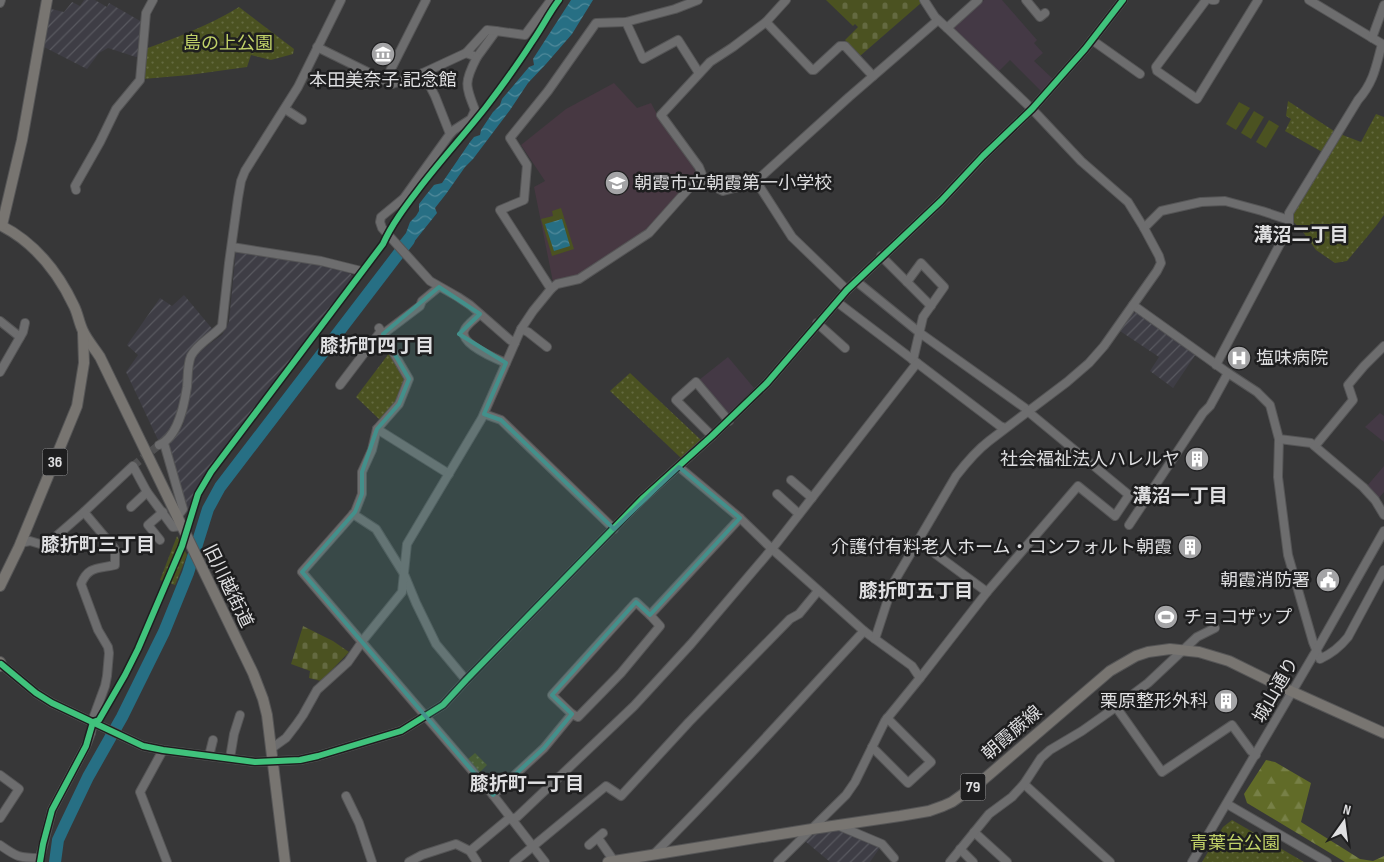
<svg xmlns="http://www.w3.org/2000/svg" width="1384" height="862" viewBox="0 0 1384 862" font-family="'Sofia Sans Condensed','Noto Sans JP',sans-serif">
<defs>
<pattern id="industrial-furrows" width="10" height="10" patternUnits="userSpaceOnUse" patternTransform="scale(1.25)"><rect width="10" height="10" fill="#3e3d45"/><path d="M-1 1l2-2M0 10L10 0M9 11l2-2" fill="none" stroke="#595960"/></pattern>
<pattern id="forest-firs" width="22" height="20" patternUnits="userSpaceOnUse" patternTransform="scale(1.25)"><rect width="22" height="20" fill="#616b28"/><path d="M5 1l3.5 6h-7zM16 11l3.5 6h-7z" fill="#778047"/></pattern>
<pattern id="cemetery-stones" width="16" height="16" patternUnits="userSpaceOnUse" patternTransform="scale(1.25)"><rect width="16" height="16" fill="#4b5221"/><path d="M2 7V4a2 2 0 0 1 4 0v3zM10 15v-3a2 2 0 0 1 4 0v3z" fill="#646a41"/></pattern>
<pattern id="park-dots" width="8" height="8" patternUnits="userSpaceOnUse" patternTransform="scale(1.25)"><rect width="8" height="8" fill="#4b5221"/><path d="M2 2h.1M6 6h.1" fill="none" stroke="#646a41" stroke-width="1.8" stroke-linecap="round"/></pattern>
<pattern id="water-waves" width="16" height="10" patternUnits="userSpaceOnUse" patternTransform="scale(1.25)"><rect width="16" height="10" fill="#276f84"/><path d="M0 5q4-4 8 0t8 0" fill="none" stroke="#508a9b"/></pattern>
</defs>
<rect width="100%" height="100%" fill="#373738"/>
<g fill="#443945">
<path d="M984 0H1002L1037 40 1034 43 1043 53 1034 61 1053 79 1042 92 1010 60 998 72 954 30V26Z"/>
<path d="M728 357 754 388 729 413 726 412 699 380Z"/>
<path d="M1380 413 1384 416V442L1365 427Z"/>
<path d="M1384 466V492L1378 499 1367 486Z"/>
</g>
<g fill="url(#industrial-furrows)">
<path d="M84 0H95L107 7 109 3 142 22 140 56 136 57 108 48 99 53 87 69 44 47 51 9 64 12 72 2 80 6Z"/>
<path d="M236 250 320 263 346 270 354 277 214 464 202 482 194 502 187 510 169 447 171 442 183 425 189 397 193 360 197 354 205 347 222 335 229 322Z"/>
<path d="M184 295 214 331 187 359 182 395 175 423 159 442 126 372 138 355 127 345 160 298 172 306Z"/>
<path d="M1137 312 1196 354 1173 388 1150 371 1159 357 1120 331 1133 313Z"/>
<path d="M841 829 881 846 870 862H830L805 841 815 832Z"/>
</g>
<path fill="#473842" d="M614 83 637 108 651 103 658 116 694 168 698 179 688 185 646 229 621 249 578 275 562 278 553 282 534 187 545 181 521 145 566 109Z"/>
<path fill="url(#forest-firs)" d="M1266 760 1275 762 1311 783 1301 822 1360 859 1373 861 1384 856V862H1345L1247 803 1244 794Z"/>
<g fill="url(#cemetery-stones)">
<path d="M826 0H919L921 3 860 56 845 40 858 27 855 24 853 26Z"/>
<path d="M303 626 333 641 349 652 321 681 309 678 310 671 291 664Z"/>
</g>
<g fill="url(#park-dots)">
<path d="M239 7 294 49 293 54 271 60 251 55 247 67 189 75 143 79 145 49C178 37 210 25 239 7Z"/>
<path d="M1288 101 1337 133 1324 153 1285 131 1291 119 1286 116Z"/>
<path d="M1376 114 1384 117V215L1376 226 1347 261 1335 263 1316 250 1300 228 1291 220 1290 214 1340 134 1361 142Z"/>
<path d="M390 352C395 360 401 368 404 376 409 389 388 410 380 420L356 397Z"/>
<path d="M630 373 701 440 681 458 610 391Z"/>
<path d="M177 536 187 555 175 585 160 580Z"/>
<path d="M475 753 487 765 476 776 467 760Z"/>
<path d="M1232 820 1304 862H1202L1223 827Z"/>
</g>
<g fill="#4b5221">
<path d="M1239 102 1250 108 1236 130 1226 124Z"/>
<path d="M1254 111 1264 117 1251 139 1241 133Z"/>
<path d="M1269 120 1279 126 1266 148 1256 142Z"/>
<path d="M561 208 574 249 552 256 541 219 553 216 552 211Z"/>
</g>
<g fill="url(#water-waves)">
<path d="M571 0H593L572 34 546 64 528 83 510 110 473 159 465 167 446 194 435 208 437 213 402 257 394 248 406 233 410 222 416 216 419 211V204L426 195 434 185 442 183 470 142 474 137 480 135 481 130 493 112 500 105 502 99 529 67 534 65 533 59Z"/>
<path d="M562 219 570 246 554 251 545 224Z"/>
</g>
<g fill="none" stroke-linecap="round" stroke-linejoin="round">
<path stroke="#276f84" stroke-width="12" d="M55 862 58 840 65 825 88 777 122 717 164 632 188 573 208 509 220 487 409 240"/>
<path stroke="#505051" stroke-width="8" stroke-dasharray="8 4" stroke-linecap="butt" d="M133 466 159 445"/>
<g stroke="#555556" stroke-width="10">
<g id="minor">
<path d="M1026 0 1040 17 1045 13"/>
<path d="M1206 0 1156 67 1157 71 1197 99 1258 0"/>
<path d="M1212 0H1215"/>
<path d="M1309 0 1384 45"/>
<path d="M0 3 1 0"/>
<path d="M626 22 643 59 678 40 699 73"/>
<path d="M766 22 812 70H814L840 46H845L873 76"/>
<path d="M947 28 978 0"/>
<path d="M1372 38 1384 5"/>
<path d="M1092 40 1140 74"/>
<path d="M317 47 392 84 423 73 466 53 477 57 496 31 525 35 551 0"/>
<path d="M466 53 487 30 496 31"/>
<path d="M423 73 435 96 450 134 404 198 381 217 380 222 382 228 430 281 458 297 470 305 510 340 515 343"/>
<path d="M385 81 426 0"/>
<path d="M285 109 302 120"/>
<path d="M450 134 454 130 471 119 475 110C465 85 464 82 477 57"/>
<path d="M756 181 792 237 847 290"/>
<path d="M705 182 699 167 661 115 710 62 733 47 766 22 786 0"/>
<path d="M76 190 75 186 100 142 116 109 140 80 146 13 153 0"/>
<path d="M1144 228 1161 211 1201 202 1225 201 1262 211 1289 220"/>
<path d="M232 247 321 261 361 271"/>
<path d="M881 256 931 306"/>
<path d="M856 281 920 333 1025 408 1031 414 1129 495 1115 516 1078 486 987 592 920 678"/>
<path d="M907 282 921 263 944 287 923 317 913 360"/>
<path d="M551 289 500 210 524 200 527 165 510 138 548 91 596 23 626 22 675 9 698 0"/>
<path d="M837 302 1000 426 1005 428"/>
<path d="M1133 305 1228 373 1257 392 1270 405 1279 439 1278 477 1288 555 1313 642 1320 659C1331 654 1340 647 1348 637L1384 570"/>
<path d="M480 314C475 319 466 325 464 331 460 344 496 359 506 363"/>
<path d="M0 321 20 337"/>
<path d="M817 323 845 348"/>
<path d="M379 328 409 379 399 404 377 429 372 450 362 472V494L355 512 302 572 493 795 545 862"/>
<path d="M521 329 528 332 547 347"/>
<path d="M383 334 420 306 422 301 439 287"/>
<path d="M1216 365 1289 227V213L1358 100C1374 82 1376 66 1382 44"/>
<path d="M0 372 23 332 25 323"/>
<path d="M340 385 381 331"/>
<path d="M484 414 501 420 614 529"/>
<path d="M377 429 449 474"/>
<path d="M712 436 676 400 696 382 729 421"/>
<path d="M1279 439 1311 443 1363 487 1375 500 1384 515"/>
<path d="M164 443 183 509 177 517"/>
<path d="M159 445C178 437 184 406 187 387 188 377 187 366 191 356 197 344 213 336 222 326L229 263 238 198 241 181 245 171 298 87 341 0"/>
<path d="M1315 446 1353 400 1348 385 1364 366 1384 346"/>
<path d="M679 467 740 518 772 549 864 631 912 666 920 678 885 721 855 782 846 795 778 862"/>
<path d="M791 480 812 498"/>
<path d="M777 494 799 514"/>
<path d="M131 507 147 492"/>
<path d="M353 514 376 529 404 574 416 603 436 644 466 680"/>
<path d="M1129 525 1203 413 1210 406 1228 373"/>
<path d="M160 540 148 525 163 512"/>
<path d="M918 541 987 592"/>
<path d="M20 543 30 541 40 544 53 539 84 512 133 466 147 492 173 527 181 526"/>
<path d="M875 639 890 593 891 587 956 476C966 463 976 451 989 441L1067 382 1089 363 1104 346 1157 271 1161 263 1159 256 1144 228 1128 202 1081 161 1032 109 947 28 935 17 924 0"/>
<path d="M1 664 36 693 52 703 143 746 163 750 255 762 300 760 318 756 401 731 443 705 466 680 642 499 712 436 767 383 847 290 941 201 983 156 1032 109 1085 49 1123 0"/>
<path d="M1116 707 1148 683 1197 637 1215 628"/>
<path d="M572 714 552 695 636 602 650 615"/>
<path d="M872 747 908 783 931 762 887 718"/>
<path d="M272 748 286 738 296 725 303 715 317 690 348 662 364 639 402 592 407 544 482 418 521 329 533 311 551 289 557 284 579 279 649 233 690 187 705 182 723 191 754 183 849 97 938 20"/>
<path d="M163 750 140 792 167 862"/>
<path d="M209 756 213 740"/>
<path d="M230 758 234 734 240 715"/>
<path d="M0 775 19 789 0 818"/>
<path d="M1024 784 1110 862"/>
<path d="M493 795 544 748 572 714 578 717 621 673 660 626 650 615 740 518"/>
<path d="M346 796 359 823 372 862"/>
<path d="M1227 804 1327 862"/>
<path d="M837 825 882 844 894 858"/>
<path d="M974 832 1007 862"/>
<path d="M598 838 614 861"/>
<path d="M0 845C17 857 19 858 40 858L52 810 86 746 91 733 94 716 105 686 107 676 109 653 108 647 98 630 81 584C88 566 98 569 115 565V549L84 512"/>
<path d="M589 845 603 833"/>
<path d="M960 849 973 862"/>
<path d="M470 851 507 820 517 817 634 706 691 644 776 544 917 363"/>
<path d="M654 854C727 782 794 706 864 631"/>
<path d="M409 862 422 855 456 844 470 851 477 862"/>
<path d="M514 862 606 786 621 796 689 722 790 619 799 614 818 591"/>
<path d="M950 862 989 814 1012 797 1024 784 1041 758 1050 750 1082 731 1116 707 1162 772 1232 725 1251 751 1256 755"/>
<path d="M1192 862 1316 651 1384 531"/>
</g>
</g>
<g stroke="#555556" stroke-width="12">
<g id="major">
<path d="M0 225C34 242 58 272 74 306 78 314 79 323 83 331 87 340 95 349 100 357L253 673 263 699 267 715 285 862"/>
<path d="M2 225 22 140 47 0"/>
<path d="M0 586 19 547 77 406 84 363 83 332"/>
<path d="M0 662 1 664 0 666"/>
<path d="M608 862 812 829 900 816 929 811 943 806 952 802 983 780 1110 671 1136 656 1148 652 1170 649 1199 652 1229 661 1284 688 1384 733"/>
</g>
</g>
<use href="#minor" stroke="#6d6d6e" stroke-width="8"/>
<use href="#major" stroke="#787571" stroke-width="10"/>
<g stroke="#1e1e1f" stroke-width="9">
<g id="cycleway">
<path d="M1 664 36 693 52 703 143 746 163 750 255 762 300 760 318 756 401 731 443 705 466 680 642 499 712 436 767 383 847 290 941 201 983 156 1032 109 1085 49 1123 0"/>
<path d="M93 722 99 720 125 675 138 649 182 546 198 494 211 472 383 244C392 224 405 207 418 190 440 161 464 135 486 107 502 86 518 64 532 42 542 28 549 13 559 0"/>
<path d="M40 862 43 844 52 810 86 746 93 722"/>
</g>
</g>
<use href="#cycleway" stroke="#40c37c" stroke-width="6"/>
</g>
<path fill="#43908b" fill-opacity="0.2" stroke="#43908b" stroke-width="4" stroke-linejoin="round" d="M439 287 480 314 459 334 506 363 484 414 501 420 614 529 679 467 740 518 650 615 636 602 552 695 572 714 544 748 493 795 302 572 355 512 362 494V472L377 429 399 404 409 379 383 334Z"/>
<defs>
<g id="museum-disc" transform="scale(1.25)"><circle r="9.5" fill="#a4a4a6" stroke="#1e1e1f"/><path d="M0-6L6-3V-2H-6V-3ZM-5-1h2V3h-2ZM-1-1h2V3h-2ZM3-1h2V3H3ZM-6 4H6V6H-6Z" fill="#fff"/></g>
<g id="school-disc" transform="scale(1.25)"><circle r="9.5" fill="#a4a4a6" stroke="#1e1e1f"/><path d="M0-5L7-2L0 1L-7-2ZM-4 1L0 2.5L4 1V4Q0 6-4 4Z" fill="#fff"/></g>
<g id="hospital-disc" transform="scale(1.25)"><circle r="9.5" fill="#a4a4a6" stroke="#1e1e1f"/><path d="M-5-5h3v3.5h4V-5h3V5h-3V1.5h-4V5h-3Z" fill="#fff"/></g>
<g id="building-disc" transform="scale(1.25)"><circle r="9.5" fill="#a4a4a6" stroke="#1e1e1f"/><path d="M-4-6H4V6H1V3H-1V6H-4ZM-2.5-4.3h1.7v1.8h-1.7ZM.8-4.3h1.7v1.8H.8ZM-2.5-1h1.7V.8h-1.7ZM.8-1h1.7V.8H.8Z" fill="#fff"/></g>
<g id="civic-disc" transform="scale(1.25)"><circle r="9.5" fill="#a4a4a6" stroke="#1e1e1f"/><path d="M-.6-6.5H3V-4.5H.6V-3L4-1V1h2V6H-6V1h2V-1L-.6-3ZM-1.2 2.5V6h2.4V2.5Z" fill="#fff"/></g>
<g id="stadium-disc" transform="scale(1.25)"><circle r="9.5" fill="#a4a4a6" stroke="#1e1e1f"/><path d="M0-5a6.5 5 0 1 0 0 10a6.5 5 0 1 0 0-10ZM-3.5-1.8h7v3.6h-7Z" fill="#fff"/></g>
</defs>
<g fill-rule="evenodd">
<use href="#museum-disc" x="383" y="54"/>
<use href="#school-disc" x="617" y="183"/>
<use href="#hospital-disc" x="1239" y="358"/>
<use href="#building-disc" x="1197" y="459"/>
<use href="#building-disc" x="1190" y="547"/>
<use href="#civic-disc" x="1328" y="580"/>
<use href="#stadium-disc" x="1166" y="617"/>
<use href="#building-disc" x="1226" y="701"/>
</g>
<g text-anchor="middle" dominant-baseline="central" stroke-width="5" stroke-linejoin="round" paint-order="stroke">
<g fill="#1e1e1f" stroke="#a5a5a7" stroke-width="1">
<rect x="42.5" y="448.5" width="25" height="27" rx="4"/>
<rect x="960.5" y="773.5" width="25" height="27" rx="4"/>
</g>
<g font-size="16" font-weight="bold" fill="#dfdfe1">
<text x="55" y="462">36</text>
<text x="973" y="787">79</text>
</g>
<g font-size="18" fill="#c0d168" stroke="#1e1e1f">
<text x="228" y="43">島の上公園</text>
<text x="1235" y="843">青葉台公園</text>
</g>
<g font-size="18" fill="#dfdfe1" stroke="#1e1e1f" text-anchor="end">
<text x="383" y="80" text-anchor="middle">本田美奈子.記念館</text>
<text x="634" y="183" text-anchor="start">朝霞市立朝霞第一小学校</text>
<text x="1256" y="358" text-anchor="start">塩味病院</text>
<text x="1180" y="459">社会福祉法人ハレルヤ</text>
<text x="1172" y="547">介護付有料老人ホーム・コンフォルト朝霞</text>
<text x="1310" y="580">朝霞消防署</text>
<text x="1184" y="617" text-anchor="start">チョコザップ</text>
<text x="1208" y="701">栗原整形外科</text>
</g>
<g font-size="18" fill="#dfdfe1" stroke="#1e1e1f">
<text transform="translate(228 586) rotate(64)">旧川越街道</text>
<text transform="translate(1276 690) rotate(-60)">城山通り</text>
<text transform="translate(1012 733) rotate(-41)">朝霞蕨線</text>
</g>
<g font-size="19" font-weight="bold" fill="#dfdfe1" stroke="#1e1e1f">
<text x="1301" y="235">溝沼二丁目</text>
<text x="377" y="346">膝折町四丁目</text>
<text x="1180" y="496">溝沼一丁目</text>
<text x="98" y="545">膝折町三丁目</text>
<text x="916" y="591">膝折町五丁目</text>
<text x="527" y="784">膝折町一丁目</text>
</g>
</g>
<g transform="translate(1344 822) rotate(14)" stroke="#1e1e1f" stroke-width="4" paint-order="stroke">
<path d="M0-4L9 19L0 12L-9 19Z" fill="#dfdfe1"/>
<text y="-8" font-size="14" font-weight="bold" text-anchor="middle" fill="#dfdfe1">N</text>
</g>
</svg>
